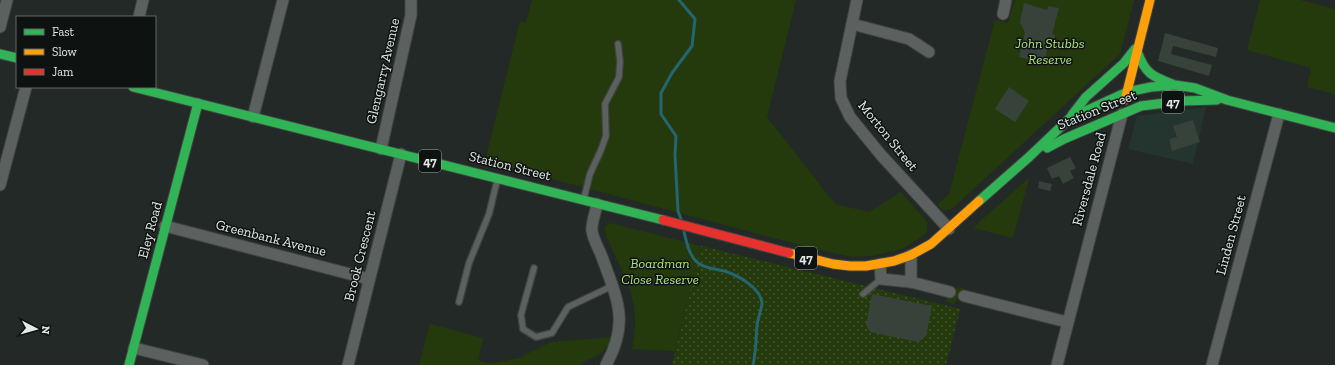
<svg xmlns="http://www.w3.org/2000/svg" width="1335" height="365" viewBox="0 0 1335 365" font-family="'Zilla Slab',serif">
<defs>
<pattern id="grass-dots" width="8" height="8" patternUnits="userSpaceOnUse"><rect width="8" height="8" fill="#253a0c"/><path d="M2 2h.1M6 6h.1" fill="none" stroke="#44562f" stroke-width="1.8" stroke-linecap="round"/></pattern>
</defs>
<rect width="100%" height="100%" fill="#232926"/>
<path fill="#24342e" d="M1206 107 1193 164 1128 149 1137 116Z"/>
<path fill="url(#grass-dots)" d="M701 246 960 309 946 365H672Z"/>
<g fill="#253a0c">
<path d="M532 0H796L767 117 835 204 869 212 901 192 927 222V233L902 249 871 256 853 257 815 249 485 161 520 21 526 23Z"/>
<path d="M1015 0H1134L1120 54 954 207C946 212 944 212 937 205L949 194 995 20 1008 23Z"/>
<path d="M1260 0H1300L1335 9V94L1307 87 1311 68 1247 50Z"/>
<path d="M1029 178 1013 238 974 228 977 224Z"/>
<path d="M610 223 701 246 675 351 632 349C643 298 623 276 605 233V226Z"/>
<path d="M958 287 965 289 954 304 945 301Z"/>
<path d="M430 324 483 338 478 360 490 364 519 358 551 342 612 337C608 347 603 354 592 358 588 360 584 361 581 365H419Z"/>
</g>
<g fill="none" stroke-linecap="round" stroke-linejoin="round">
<g stroke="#246570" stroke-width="3">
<path d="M679 0 695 19 692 46 672 73 661 93V114L676 136 675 155 678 211 681 219"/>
<path d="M684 232C687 243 689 256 698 263 706 269 718 269 727 272 739 276 762 289 762 304 761 311 758 318 757 325 756 339 756 352 753 365"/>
</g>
</g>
<g fill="#37423b">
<path d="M1024 3 1047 10 1048 6 1059 8 1052 34 1055 35 1054 42 1049 41 1044 63 1019 57 1025 33 1020 22Z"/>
<path d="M1165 33 1218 48 1216 57 1173 46 1171 54 1212 65 1209 76 1158 61Z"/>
<path d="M1009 87 1029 101 1015 122 995 109Z"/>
<path d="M1193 120 1200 142 1172 151 1169 139 1177 137 1173 126Z"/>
<path d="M1070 157 1076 168 1070 171 1074 178 1063 184 1059 176 1052 179 1047 168Z"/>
<path d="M1039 181 1052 184 1050 191 1038 188Z"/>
<path d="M872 294 932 306 926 336 918 342 870 332 866 325Z"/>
</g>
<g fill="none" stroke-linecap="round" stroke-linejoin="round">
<g stroke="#404442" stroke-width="8">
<g id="lane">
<path d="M584 198 590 174 601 150 606 136 605 104 619 77 620 61 618 44"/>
<path d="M534 268 521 315 523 329 536 337 552 333 568 307 612 286"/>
<path d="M863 294 881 279"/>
<path d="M459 302 469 263 489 214 497 181"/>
</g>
</g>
<g stroke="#404442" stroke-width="13">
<g id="street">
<path d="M857 0 840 81 841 98 850 117 881 155 949 229"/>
<path d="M1003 14 1006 0"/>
<path d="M139 17 143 0"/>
<path d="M852 24 909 39 929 52"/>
<path d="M0 27 7 0"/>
<path d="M253 117 283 0"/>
<path d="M381 149 411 15V0"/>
<path d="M0 185 26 87"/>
<path d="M597 204C596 212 591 223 592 231 593 239 599 249 602 257 617 299 630 322 606 365"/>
<path d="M165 226 369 279"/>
<path d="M880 264 881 279 911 282 950 292"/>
<path d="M911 282V255"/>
<path d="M964 296 1067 322"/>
<path d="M134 348 203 365"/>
<path d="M348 365 401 154"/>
<path d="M1057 365 1122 114"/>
<path d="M1212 365 1279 114"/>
</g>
</g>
<g stroke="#404442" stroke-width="11">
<g id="fast">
<path d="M1137 51C1145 73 1151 76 1172 84"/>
<path d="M0 54 17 58"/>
<path d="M133 87 663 220"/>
<path d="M1072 115 1086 97 1124 63 1135 49"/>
<path d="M1047 148 1064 139 1141 106 1181 101 1217 100"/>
<path d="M979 201 1029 157 1070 118 1127 92 1151 87 1175 85 1195 88 1227 100 1335 128"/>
<path d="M129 365 198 103"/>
</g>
</g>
<g stroke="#404442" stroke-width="11">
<g id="slow">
<path d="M1125 100 1150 0"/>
<path d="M789 253 833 264 850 266H866L894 261 911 255 931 244 979 201"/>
</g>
</g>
<g stroke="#404442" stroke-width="11">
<path id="jam" d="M663 220 789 253"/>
</g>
<use href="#lane" stroke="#5c605e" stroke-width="5.5"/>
<use href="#street" stroke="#5c605e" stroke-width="11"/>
<use href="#fast" stroke="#30b455" stroke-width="9"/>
<use href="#slow" stroke="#ff9f0a" stroke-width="9"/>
<use href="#jam" stroke="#e5322d" stroke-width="9"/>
</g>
<g text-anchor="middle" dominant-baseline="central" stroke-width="3" stroke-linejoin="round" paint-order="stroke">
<g fill="#0e1210" stroke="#a2a8a6" stroke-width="1">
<rect x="1162" y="91" width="22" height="22" rx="3"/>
<rect x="419" y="150" width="22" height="22" rx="3"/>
<rect x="795" y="247" width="22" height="22" rx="3"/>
</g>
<g font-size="13" font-weight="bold" fill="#e2e9e6">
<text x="1173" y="102">47</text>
<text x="430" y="161">47</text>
<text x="806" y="258">47</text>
</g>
<g font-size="14" font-style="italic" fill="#ade479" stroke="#0e1210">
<text x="1050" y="43">John Stubbs<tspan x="1050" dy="16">Reserve</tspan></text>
<text x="660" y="263">Boardman<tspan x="660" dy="16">Close Reserve</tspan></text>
</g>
<g font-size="14" fill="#e2e9e6" stroke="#0e1210">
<text transform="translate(383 71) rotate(-77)">Glengarry Avenue</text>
<text transform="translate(1097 110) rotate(-22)">Station Street</text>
<text transform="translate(888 136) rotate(51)">Morton Street</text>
<text transform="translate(510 166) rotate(14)">Station Street</text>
<text transform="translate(1089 179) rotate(-75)">Riversdale Road</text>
<text transform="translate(150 230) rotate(-75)">Eley Road</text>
<text transform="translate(1231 235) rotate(-75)">Linden Street</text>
<text transform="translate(271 238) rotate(14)">Greenbank Avenue</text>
<text transform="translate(360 256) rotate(-76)">Brook Crescent</text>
</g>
</g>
<rect x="16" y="16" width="140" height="72" fill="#0e1210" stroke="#636866"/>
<rect x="24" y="29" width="20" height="6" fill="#30b455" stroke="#636866"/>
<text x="52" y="36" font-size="12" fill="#e2e9e6">Fast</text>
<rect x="24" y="49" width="20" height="6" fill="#ff9f0a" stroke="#636866"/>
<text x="52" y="56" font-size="12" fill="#e2e9e6">Slow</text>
<rect x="24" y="69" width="20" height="6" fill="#e5322d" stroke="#636866"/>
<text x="52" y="76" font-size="12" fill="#e2e9e6">Jam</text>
<g transform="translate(36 329) rotate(96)" stroke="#0e1210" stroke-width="3" paint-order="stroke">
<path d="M0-3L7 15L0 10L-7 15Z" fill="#e2e9e6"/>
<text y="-6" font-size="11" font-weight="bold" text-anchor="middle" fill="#e2e9e6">N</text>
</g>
</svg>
